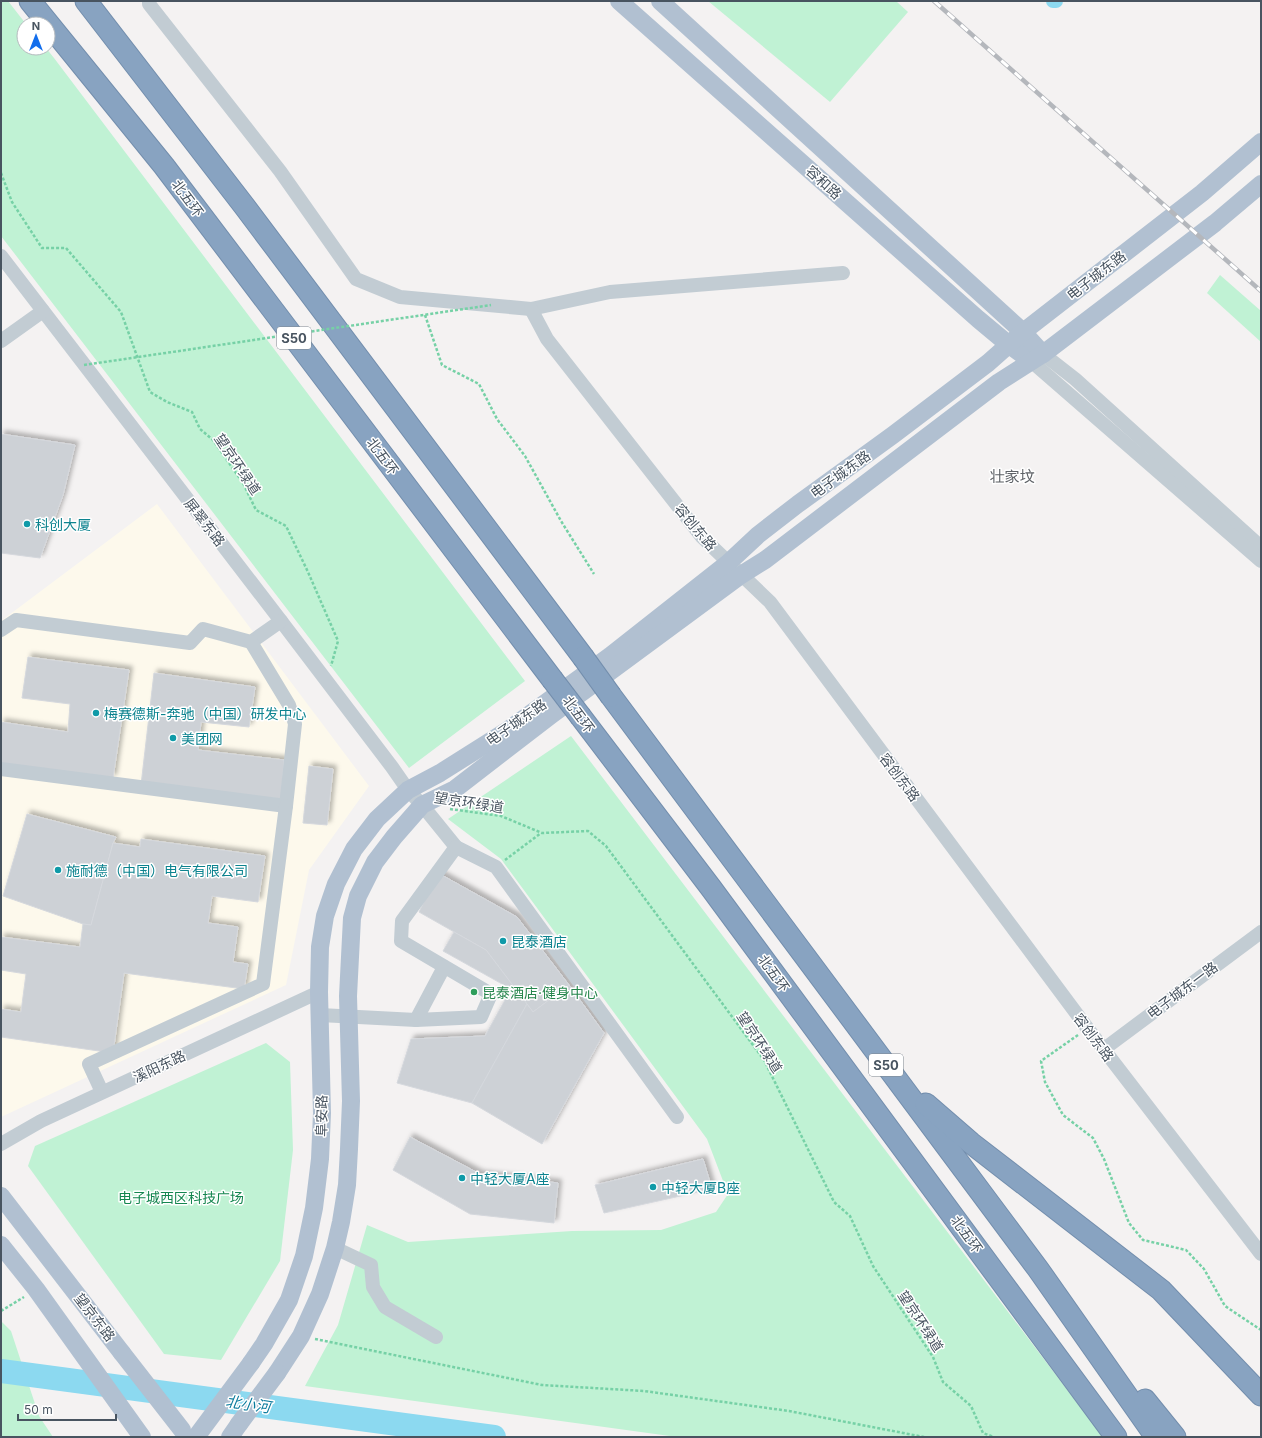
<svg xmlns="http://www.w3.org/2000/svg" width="1262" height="1438" viewBox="0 0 1262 1438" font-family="Inter,'Noto Sans SC',sans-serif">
<defs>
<filter id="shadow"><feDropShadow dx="3.5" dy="-3.5" stdDeviation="2" flood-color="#0004"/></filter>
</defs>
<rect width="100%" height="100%" fill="#f4f2f2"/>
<path fill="#fdf9ec" d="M157 504 369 786 309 870 286 985 1 1117V621Z"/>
<g fill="#c0f2d4">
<path d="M1 1H8L26 24H24V48H46L54 58 525 681 409 768 1 236Z"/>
<path d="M708 1H896L908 12 830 102Z"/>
<path d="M1220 275 1261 311V342L1207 293Z"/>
<path d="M571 736 1103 1437H677L305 1386 338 1325 367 1225 408 1242 572 1231 661 1230 716 1212 728 1194 707 1139 501 859 448 819Z"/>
<path d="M266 1043 290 1062 293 1150 280 1261 221 1360 164 1354 28 1166 35 1146Z"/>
<path d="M1 1321 11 1331 39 1416 53 1437H1Z"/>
</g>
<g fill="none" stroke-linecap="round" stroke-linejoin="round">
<path stroke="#8cd9f0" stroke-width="14" d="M1053 1H1056"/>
<path stroke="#8cd9f0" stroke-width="24" d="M1 1371 494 1437"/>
</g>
<g fill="#cdd1d6" stroke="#d5d8dd" filter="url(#shadow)">
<path d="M1 434 75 445 63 495 40 558 1 553Z"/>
<path d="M28 657 129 670 113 778 1 763V722L68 732 70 704 22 698Z"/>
<path d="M154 673 255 687 249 727 201 722 198 750 284 760 281 801 141 785Z"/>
<path d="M309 766 333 769 327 825 303 823Z"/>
<path d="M27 814 116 837 113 843 91 925 83 924 3 896Z"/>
<path d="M141 839 265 856 258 902 212 896 208 923 238 927 233 962 248 964 244 989 124 973 113 1053 1 1037V1009L21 1012 26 974 1 970V937L80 947 83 924 91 925 113 843 140 847Z"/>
<path d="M438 873 517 917 569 985 533 1012 486 950 419 912Z"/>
<path d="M454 932 486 950 527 1004 472 1103 397 1083 411 1039 485 1036 511 989 443 951Z"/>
<path d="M569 985 604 1033 542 1144 472 1103 527 1004 533 1012Z"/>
<path d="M410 1137 480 1174 558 1183 554 1223 470 1214 393 1170Z"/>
<path d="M703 1159 712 1189 604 1213 595 1185Z"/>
</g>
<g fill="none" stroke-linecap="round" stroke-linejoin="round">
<g stroke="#738ead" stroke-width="23">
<g id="highway">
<path d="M30 1 164 166 552 679"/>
<path d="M86 1 245 207 583 657"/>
<path d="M611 696 1038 1269 1156 1437"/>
<path d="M581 717 711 888 1116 1437"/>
<path d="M926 1104 971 1143 1161 1290 1261 1395"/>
<path d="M1145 1400 1175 1437"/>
</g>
</g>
<g stroke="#76d1a6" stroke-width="2.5" stroke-dasharray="3 2" stroke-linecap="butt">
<path d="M1 173 12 202 42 248H66L121 312 150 392 167 402 192 412 200 429 213 440 243 483 256 510 286 526 308 572 338 641 331 666"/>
<path d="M425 315 442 365 479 384 497 419 525 456 561 521 594 574"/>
<path d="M450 809 501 816 542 833 588 831 606 846 764 1060 834 1202 850 1216 873 1266 933 1357 943 1382 971 1406 983 1433 994 1437"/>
<path d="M505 860 541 833"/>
<path d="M1078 1035 1041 1061 1045 1082 1063 1115 1093 1138 1104 1159 1129 1223 1143 1240 1186 1250 1204 1269 1225 1306 1261 1330"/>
<path d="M1 1311 24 1297"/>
<path d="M315 1339 542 1385 644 1391 789 1411 924 1437"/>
</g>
<g stroke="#c2ccd3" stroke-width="14">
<path d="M149 1V4L280 171 356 279 400 297 531 309 610 292 843 273"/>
<path d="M1 256 281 621 392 767 408 790 422 805 456 847 402 921 401 941 491 994 481 1017 416 1020 320 1015"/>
<path d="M531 309 547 339 702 537 770 602 1088 1029 1261 1254"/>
<path d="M1 341 43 311"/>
<path d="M1043 354 1075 379 1261 547"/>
<path d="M1031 361 1261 561"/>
<path d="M1 630 16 620 190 643 203 629 251 642 281 621"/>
<path d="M1 769 286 806 295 724 289 705 251 642"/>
<path d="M456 847 496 867 677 1117"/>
<path d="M416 1020 444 967"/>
<path d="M1104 1049 1261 932"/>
<path d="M102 1092 89 1064 263 984 286 806"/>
<path d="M1 1144 41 1121 319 992"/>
<path d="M335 1248 371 1265 373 1287 385 1307 436 1337"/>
</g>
<g stroke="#b1c0d1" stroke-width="18">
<path d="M619 1 978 319 1008 344 1031 361"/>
<path d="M660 1 1023 332 1043 354"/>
<path d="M1 1196 122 1353"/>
<path d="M1 1245 36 1289 142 1437"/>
<path d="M251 1363 264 1344 289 1300 304 1256 314 1208 320 1159 322 1113 319 992 320 947 325 916 336 884 354 849 377 819 408 790 440 773 508 730 610 656 728 563 758 535 798 504 893 435 988 363 1023 332 1202 193 1261 142"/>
<path d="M277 1373 301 1336 320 1294 335 1248 341 1222 347 1185 349 1149 351 1101 348 996 352 918 358 896 375 862 394 837 422 805 455 789 551 715 741 575 765 560 999 382 1043 354 1215 223 1261 184"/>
<path d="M230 1437 239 1424"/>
</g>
<use href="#highway" stroke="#88a3c1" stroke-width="21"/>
<g stroke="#b4b7bc" stroke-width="4.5">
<path id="rail" d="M934 1 1261 291"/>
</g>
<use href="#rail" stroke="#fff" stroke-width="3" stroke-dasharray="9" stroke-linecap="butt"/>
<g stroke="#738ead" stroke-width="23" stroke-linecap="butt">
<g id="highway-bridge">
<path d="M583 657 611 696"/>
<path d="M552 679 581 717"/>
</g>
</g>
<path stroke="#76d1a6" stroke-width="2.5" stroke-dasharray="3 2" stroke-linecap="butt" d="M84 365 491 305"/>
<g stroke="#b1c0d1" stroke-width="18">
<path d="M122 1353 182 1430"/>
<path d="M239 1424 277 1373"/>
<path d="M196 1437 251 1363"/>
</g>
<use href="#highway-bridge" stroke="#88a3c1" stroke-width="21"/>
</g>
<g fill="#0f9aa8" stroke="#fff" stroke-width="1.5">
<circle cx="27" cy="524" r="4"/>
<circle cx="96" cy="713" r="4"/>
<circle cx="173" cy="738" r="4"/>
<circle cx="58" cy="870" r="4"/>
<circle cx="503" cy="941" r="4"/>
<circle cx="462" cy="1178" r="4"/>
<circle cx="653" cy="1187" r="4"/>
</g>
<circle fill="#2e9e5b" stroke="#fff" stroke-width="1.5" cx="474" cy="992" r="4"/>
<g text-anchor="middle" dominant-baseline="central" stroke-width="3" stroke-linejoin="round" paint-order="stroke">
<g fill="#fff" stroke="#7f8790" stroke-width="1">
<rect x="277" y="327" width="34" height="22" rx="3"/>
<rect x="869" y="1054" width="34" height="22" rx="3"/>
</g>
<g font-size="13" font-weight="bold" fill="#485460">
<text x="294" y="338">S50</text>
<text x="886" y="1065">S50</text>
</g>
<g font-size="14" fill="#485460" stroke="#fff">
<text transform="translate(824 182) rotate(42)">容和路</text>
<text transform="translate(188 198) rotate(53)">北五环</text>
<text transform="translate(1096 275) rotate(-38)">电子城东路</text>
<text transform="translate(383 456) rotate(53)">北五环</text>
<text transform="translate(238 464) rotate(56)">望京环绿道</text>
<text transform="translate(840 474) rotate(-36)">电子城东路</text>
<text transform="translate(205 522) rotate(52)">屏翠东路</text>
<text transform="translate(696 527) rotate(50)">容创东路</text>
<text transform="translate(579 714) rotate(53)">北五环</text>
<text transform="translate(516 722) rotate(-35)">电子城东路</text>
<text transform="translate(900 777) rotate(53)">容创东路</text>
<text transform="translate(469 802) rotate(9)">望京环绿道</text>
<text transform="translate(774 973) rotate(54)">北五环</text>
<text transform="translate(1182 990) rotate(-37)">电子城东一路</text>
<text transform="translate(1094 1037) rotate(53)">容创东路</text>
<text transform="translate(760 1042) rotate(57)">望京环绿道</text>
<text transform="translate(159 1066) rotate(-25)">溪阳东路</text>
<text transform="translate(321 1116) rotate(-89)">阜安路</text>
<text transform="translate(967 1234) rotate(54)">北五环</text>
<text transform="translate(95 1317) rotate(52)">望京东路</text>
<text transform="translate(921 1321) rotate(57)">望京环绿道</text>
</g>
<g font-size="14" fill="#0d838f" stroke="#fff" text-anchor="start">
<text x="35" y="524">科创大厦</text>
<text x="104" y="713">梅赛德斯-奔驰（中国）研发中心</text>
<text x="181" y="738">美团网</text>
<text x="66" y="870">施耐德（中国）电气有限公司</text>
<text x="511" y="941">昆泰酒店</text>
<text x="470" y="1178">中轻大厦A座</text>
<text x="661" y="1187">中轻大厦B座</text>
</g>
<g font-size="14" fill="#27864d" stroke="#fff" text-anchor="start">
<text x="482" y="992">昆泰酒店·健身中心</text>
</g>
<g font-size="14" fill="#14864f" stroke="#fff">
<text x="181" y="1197">电子城西区科技广场</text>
</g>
<g font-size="15" fill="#5e6267" stroke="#fff">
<text x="1012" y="476">壮家坟</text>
</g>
<g font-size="15" font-style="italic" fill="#087a9c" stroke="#fff">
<text transform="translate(248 1404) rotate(8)">北小河</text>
</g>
</g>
<rect width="1262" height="1438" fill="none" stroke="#485460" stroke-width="4"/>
<g transform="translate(36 36)"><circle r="19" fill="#ffffff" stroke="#b6bbbf"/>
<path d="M0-3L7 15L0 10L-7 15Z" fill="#136eec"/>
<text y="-6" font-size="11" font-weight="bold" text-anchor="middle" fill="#485460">N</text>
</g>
<path d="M18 1414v6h98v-6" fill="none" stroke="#485460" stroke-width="2"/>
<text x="24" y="1414" font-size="12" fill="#485460" stroke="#ffffff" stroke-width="3" paint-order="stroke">50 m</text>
</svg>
